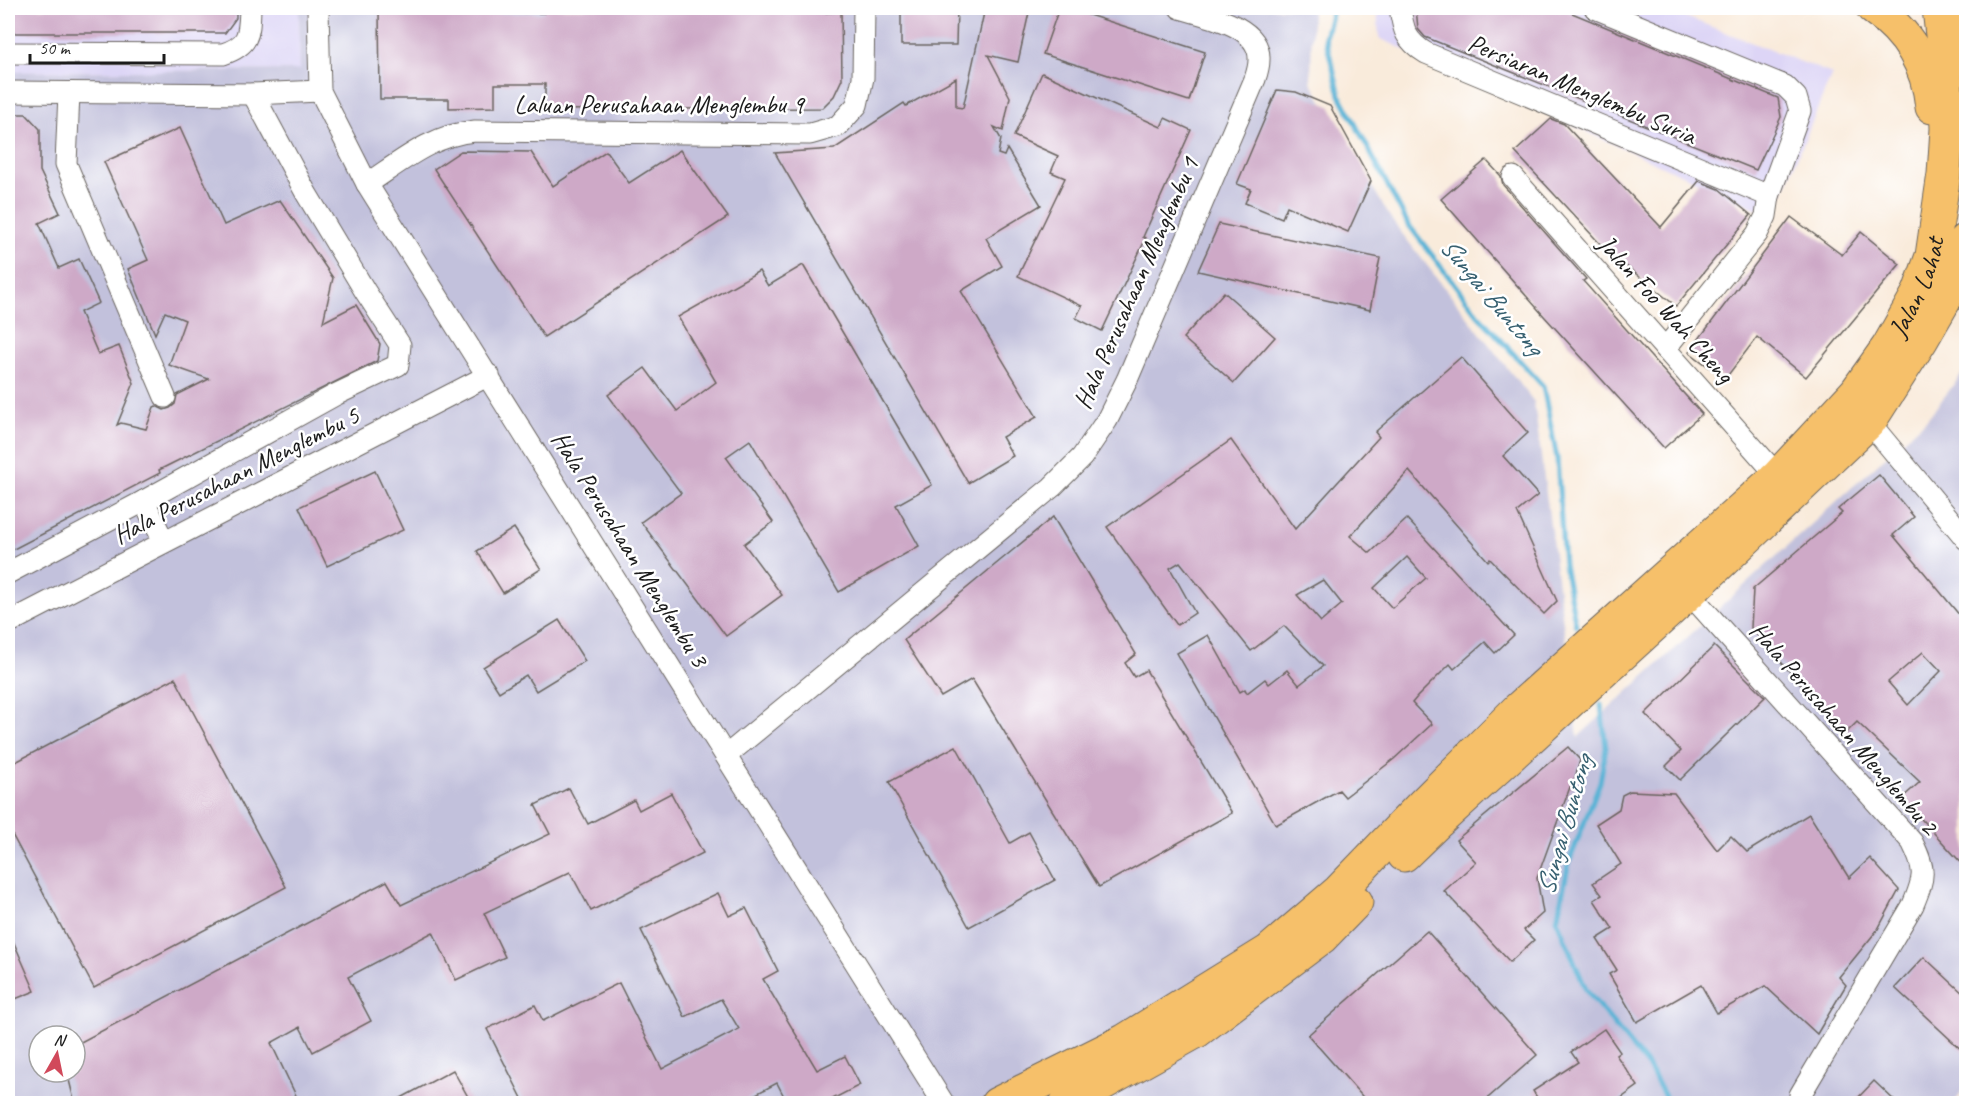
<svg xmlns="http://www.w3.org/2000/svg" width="1974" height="1111" viewBox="0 0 1974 1111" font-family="Caveat,sans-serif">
<rect width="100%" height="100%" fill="#fff"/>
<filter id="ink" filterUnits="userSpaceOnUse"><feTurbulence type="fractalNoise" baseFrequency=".0167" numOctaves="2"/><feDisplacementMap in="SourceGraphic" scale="12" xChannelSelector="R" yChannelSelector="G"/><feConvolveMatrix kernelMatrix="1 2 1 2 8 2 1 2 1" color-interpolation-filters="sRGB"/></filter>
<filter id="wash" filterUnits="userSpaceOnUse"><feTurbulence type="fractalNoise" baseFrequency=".008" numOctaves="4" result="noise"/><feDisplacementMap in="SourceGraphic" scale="24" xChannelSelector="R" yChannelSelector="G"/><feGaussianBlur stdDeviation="1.35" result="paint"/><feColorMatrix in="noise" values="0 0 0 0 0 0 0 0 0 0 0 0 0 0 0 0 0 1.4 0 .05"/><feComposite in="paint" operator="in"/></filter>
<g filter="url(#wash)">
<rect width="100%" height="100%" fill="#f9ebdb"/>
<g fill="#ddd5f6">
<path d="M8 8H299L300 70 8 72Z"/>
<path d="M1377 8H1663L1832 74 1773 216 1379 38Z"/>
</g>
<path fill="#c2c1dc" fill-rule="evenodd" d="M299 8H1312L1311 82 1393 222 1534 402 1578 737 1927 419 1966 369V1084L1954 1104 8 1103V72L300 70ZM39 1036H75V1072H39Z"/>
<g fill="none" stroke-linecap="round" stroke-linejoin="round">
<g stroke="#59b3d6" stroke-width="5">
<path d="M1333 8 1325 37 1340 95 1408 224 1479 316 1543 386 1557 458 1564 565 1576 626"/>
<path d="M1601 705 1606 748 1600 782 1569 862 1557 920 1586 990 1650 1069 1669 1104"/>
</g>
</g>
<g id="blocks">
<g fill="#cea9c7" fill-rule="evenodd">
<path d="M8 8H236V18L225 33H8Z"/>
<path d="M379 8H493V14L544 13V8H821V13L841 12 842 79 834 96 822 108 545 110V84H495V107L449 108V99H380Z"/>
<path d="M901 8H957L956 45H901Z"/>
<path d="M985 8H1030L1018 62 988 55 1010 97 1003 131 994 127 1001 139 998 154 1004 156 1007 149 1041 205 986 238 1002 266 961 291 1037 417 1002 437 1013 456 968 483 775 153 834 149 904 103 906 106 956 78V107L963 108Z"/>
<path d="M1059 8H1067L1205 52 1189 101 1043 54Z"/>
<path d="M1416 8H1560L1778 98 1781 117 1756 170 1425 37 1418 29Z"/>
<path d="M1042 73 1161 127 1165 118 1191 130 1143 237 1146 238 1102 331 1076 318 1082 306 1018 276 1065 178 1051 172 1058 156 1014 136Z"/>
<path d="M1277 90 1296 92 1330 106 1371 181 1348 232 1287 206 1282 218 1245 203 1251 189 1237 184Z"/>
<path d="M8 114H26L40 129V171L60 213 39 223 59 268 79 259 99 303 80 312 98 354 119 346 134 383 117 425 121 423 146 429 154 407 156 406 164 410 170 408 175 404 177 395 209 379 169 365 185 320 165 312 155 334 128 269 148 260 104 162 180 128 224 225 280 200 333 278 323 322 356 305 380 344 377 361 159 470 160 473 8 552Z"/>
<path d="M1551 119 1564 124 1661 227 1699 181 1719 189 1751 215 1676 306 1605 249 1515 152Z"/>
<path d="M680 150 728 217 544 337 434 169 461 151 531 152 553 186 606 151 629 183Z"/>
<path d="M1486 160 1501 176 1503 185 1586 279 1583 281 1702 414 1664 448 1544 316 1441 199Z"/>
<path d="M1791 217 1842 255 1861 232 1900 264 1806 377 1757 337 1725 379 1689 352Z"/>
<path d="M1219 224 1380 258 1370 310 1198 271Z"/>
<path d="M803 265 932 485 896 505 919 546 839 592 750 440 726 457 773 522 744 544 782 595 726 636 641 522 681 493 608 395 645 368 677 411 716 382 678 317 759 271 768 286Z"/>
<path d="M1224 292 1275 337 1234 383 1183 338Z"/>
<path d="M1461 357 1528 433 1503 456 1538 495 1517 512 1557 601 1544 614 1490 559 1488 561 1409 471 1350 536 1370 553 1407 519 1514 635 1495 653 1485 642 1454 669 1450 664 1417 697 1412 703 1432 724 1394 759 1345 797 1339 790 1276 825 1177 653 1208 635 1240 692 1245 689 1247 693 1265 679 1269 684 1287 670 1299 685 1323 666 1284 626 1251 651 1180 562 1170 568 1195 613 1177 625 1107 527 1231 440 1295 529 1379 437 1375 432ZM1407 557 1426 578 1392 608 1374 588ZM1323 580 1342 604 1321 622 1297 595Z"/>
<path d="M375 471 403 530 327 566 299 507Z"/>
<path d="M1879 475 1914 517 1893 535 1966 623V868L1902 798 1920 782 1857 722 1845 734 1751 628 1753 589 1842 513 1838 509ZM1923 652 1941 671 1908 705 1888 682Z"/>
<path d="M1053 517 1136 654 1125 663 1134 677 1146 670 1232 813 1099 887 972 679 941 697 904 640Z"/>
<path d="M514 528 541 569 503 593 477 551Z"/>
<path d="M559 620 585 661 536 691 526 675 499 692 483 667Z"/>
<path d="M1714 646 1765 697 1680 780 1666 766 1681 751 1645 714Z"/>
<path d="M175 678 286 887 94 988 8 827V766Z"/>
<path d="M956 746 1010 843 1029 832 1055 880 969 927 889 782Z"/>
<path d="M1568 747 1580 760 1572 789 1570 787 1537 878 1543 913 1524 930 1534 940 1510 962 1444 891 1476 862 1456 840Z"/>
<path d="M569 788 588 824 634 800 639 810 671 793 703 853 591 911 570 872 484 913 505 957 456 980 433 932 348 977 371 1021 313 1052 300 1027 271 1043 300 1104H75L67 1072H75V1045L387 881 401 905 550 834 535 805Z"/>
<path d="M1630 791 1674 793 1717 850 1731 836 1747 852 1809 814 1849 878 1870 858 1899 890 1878 929 1839 977 1846 985 1817 1034 1765 986 1717 1013 1701 985 1637 1022 1609 974 1617 970 1597 939 1613 929 1594 900 1602 895 1593 883 1621 864 1596 824 1619 809 1622 795Z"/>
<path d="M718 893 729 916 746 908 778 971 763 979 817 1070 845 1056 860 1085 823 1104H788L777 1083 737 1104H525L487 1029 535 1005 543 1021 619 983 662 1069 739 1029 721 999 685 1017 641 930Z"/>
<path d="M8 929 35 991 8 1002Z"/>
<path d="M1427 931 1537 1055 1481 1104H1369L1308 1035Z"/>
<path d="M1924 957 1966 996V1054L1895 988Z"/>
<path d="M1604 1029 1620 1052 1616 1055 1638 1086 1613 1104H1541L1533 1091 1578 1062 1571 1052Z"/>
<path d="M453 1070 472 1104H390Z"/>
<path d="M1874 1081 1898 1104H1852Z"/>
</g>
</g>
</g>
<g filter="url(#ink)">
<use href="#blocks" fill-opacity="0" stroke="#69645f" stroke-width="1.5"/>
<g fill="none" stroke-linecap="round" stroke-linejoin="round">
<g stroke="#69645f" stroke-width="23">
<g id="minor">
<path d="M318 8 320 91 367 184 944 1104"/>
<path d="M1400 8C1403 30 1406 41 1426 53L1769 196"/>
<path d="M1595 8 1785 86 1796 97 1800 111 1769 196 1766 216 1757 234 1665 349"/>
<path d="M8 53 223 54C250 45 249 34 250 8"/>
<path d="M8 92 253 94 320 91"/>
<path d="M69 93 66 164 165 397"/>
<path d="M1513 177 1778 476"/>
<path d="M367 184C403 160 432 135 475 131L810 134 838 126 857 105 863 78 864 8"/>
<path d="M1869 422 1966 539"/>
<path d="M144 501 164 542"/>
<path d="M8 573 144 501 335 395 398 365 400 345 365 291 306 193 253 94"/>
<path d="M1689 593 1912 842C1926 870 1925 876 1913 905L1800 1095"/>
<path d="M8 623 489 375"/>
<path d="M727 755 1052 487 1082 457 1107 420 1127 380 1255 79C1257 73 1259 66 1259 60 1261 25 1206 16 1180 8"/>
</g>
</g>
<g stroke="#69645f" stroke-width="35">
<g id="primary">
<path d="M1873 8C1908 32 1928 65 1932 107"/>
<path d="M1958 8 1966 38"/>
<path d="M1404 855 1438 822 1689 593 1869 422 1922 339 1944 301 1961 261 1966 240"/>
<path id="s1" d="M997 1104 1124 1041 1269 951 1339 891 1421 806 1519 708 1778 476 1856 392 1888 347 1919 292 1932 256 1944 174 1947 129 1945 63 1939 8"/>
<path d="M1066 1104 1197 1031 1322 937 1356 902"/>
</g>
</g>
<use href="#minor" stroke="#fff" stroke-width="21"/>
<use href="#primary" stroke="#f6c06b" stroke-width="33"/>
</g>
</g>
<g text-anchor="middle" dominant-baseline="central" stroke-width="5" stroke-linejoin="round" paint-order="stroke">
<g font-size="26" fill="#1c1c1c" stroke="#fff">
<text transform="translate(1582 89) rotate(23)">Persiaran Menglembu Suria</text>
<text x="659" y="104">Laluan Perusahaan Menglembu 9</text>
<text transform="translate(1136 283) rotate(-66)">Hala Perusahaan Menglembu 1</text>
<text stroke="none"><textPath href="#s1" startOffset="1246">Jalan Lahat</textPath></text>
<text transform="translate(1666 309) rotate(48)">Jalan Foo Wah Cheng</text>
<text transform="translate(236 475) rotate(-27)">Hala Perusahaan Menglembu 5</text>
<text transform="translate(630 549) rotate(58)">Hala Perusahaan Menglembu 3</text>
<text transform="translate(1844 728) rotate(49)">Hala Perusahaan Menglembu 2</text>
</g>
<g font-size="27" font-style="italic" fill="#376070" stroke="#fff">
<text transform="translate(1492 296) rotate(50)">Sungai Buntong</text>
<text transform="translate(1564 825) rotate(-74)">Sungai Buntong</text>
</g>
</g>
<rect width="1974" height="1111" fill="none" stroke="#fff" stroke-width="30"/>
<g transform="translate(57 1054) rotate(9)"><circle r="28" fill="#ffffff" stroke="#a4a4a4" stroke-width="1.5"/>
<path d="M0-4.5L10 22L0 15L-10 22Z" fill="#d1495b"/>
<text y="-9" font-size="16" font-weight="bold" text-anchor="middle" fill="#1c1c1c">N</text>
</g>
<path d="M30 54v9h134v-9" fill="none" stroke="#1c1c1c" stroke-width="3"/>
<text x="39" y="54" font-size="18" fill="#1c1c1c" stroke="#ffffff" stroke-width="4.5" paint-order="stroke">50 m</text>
</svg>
